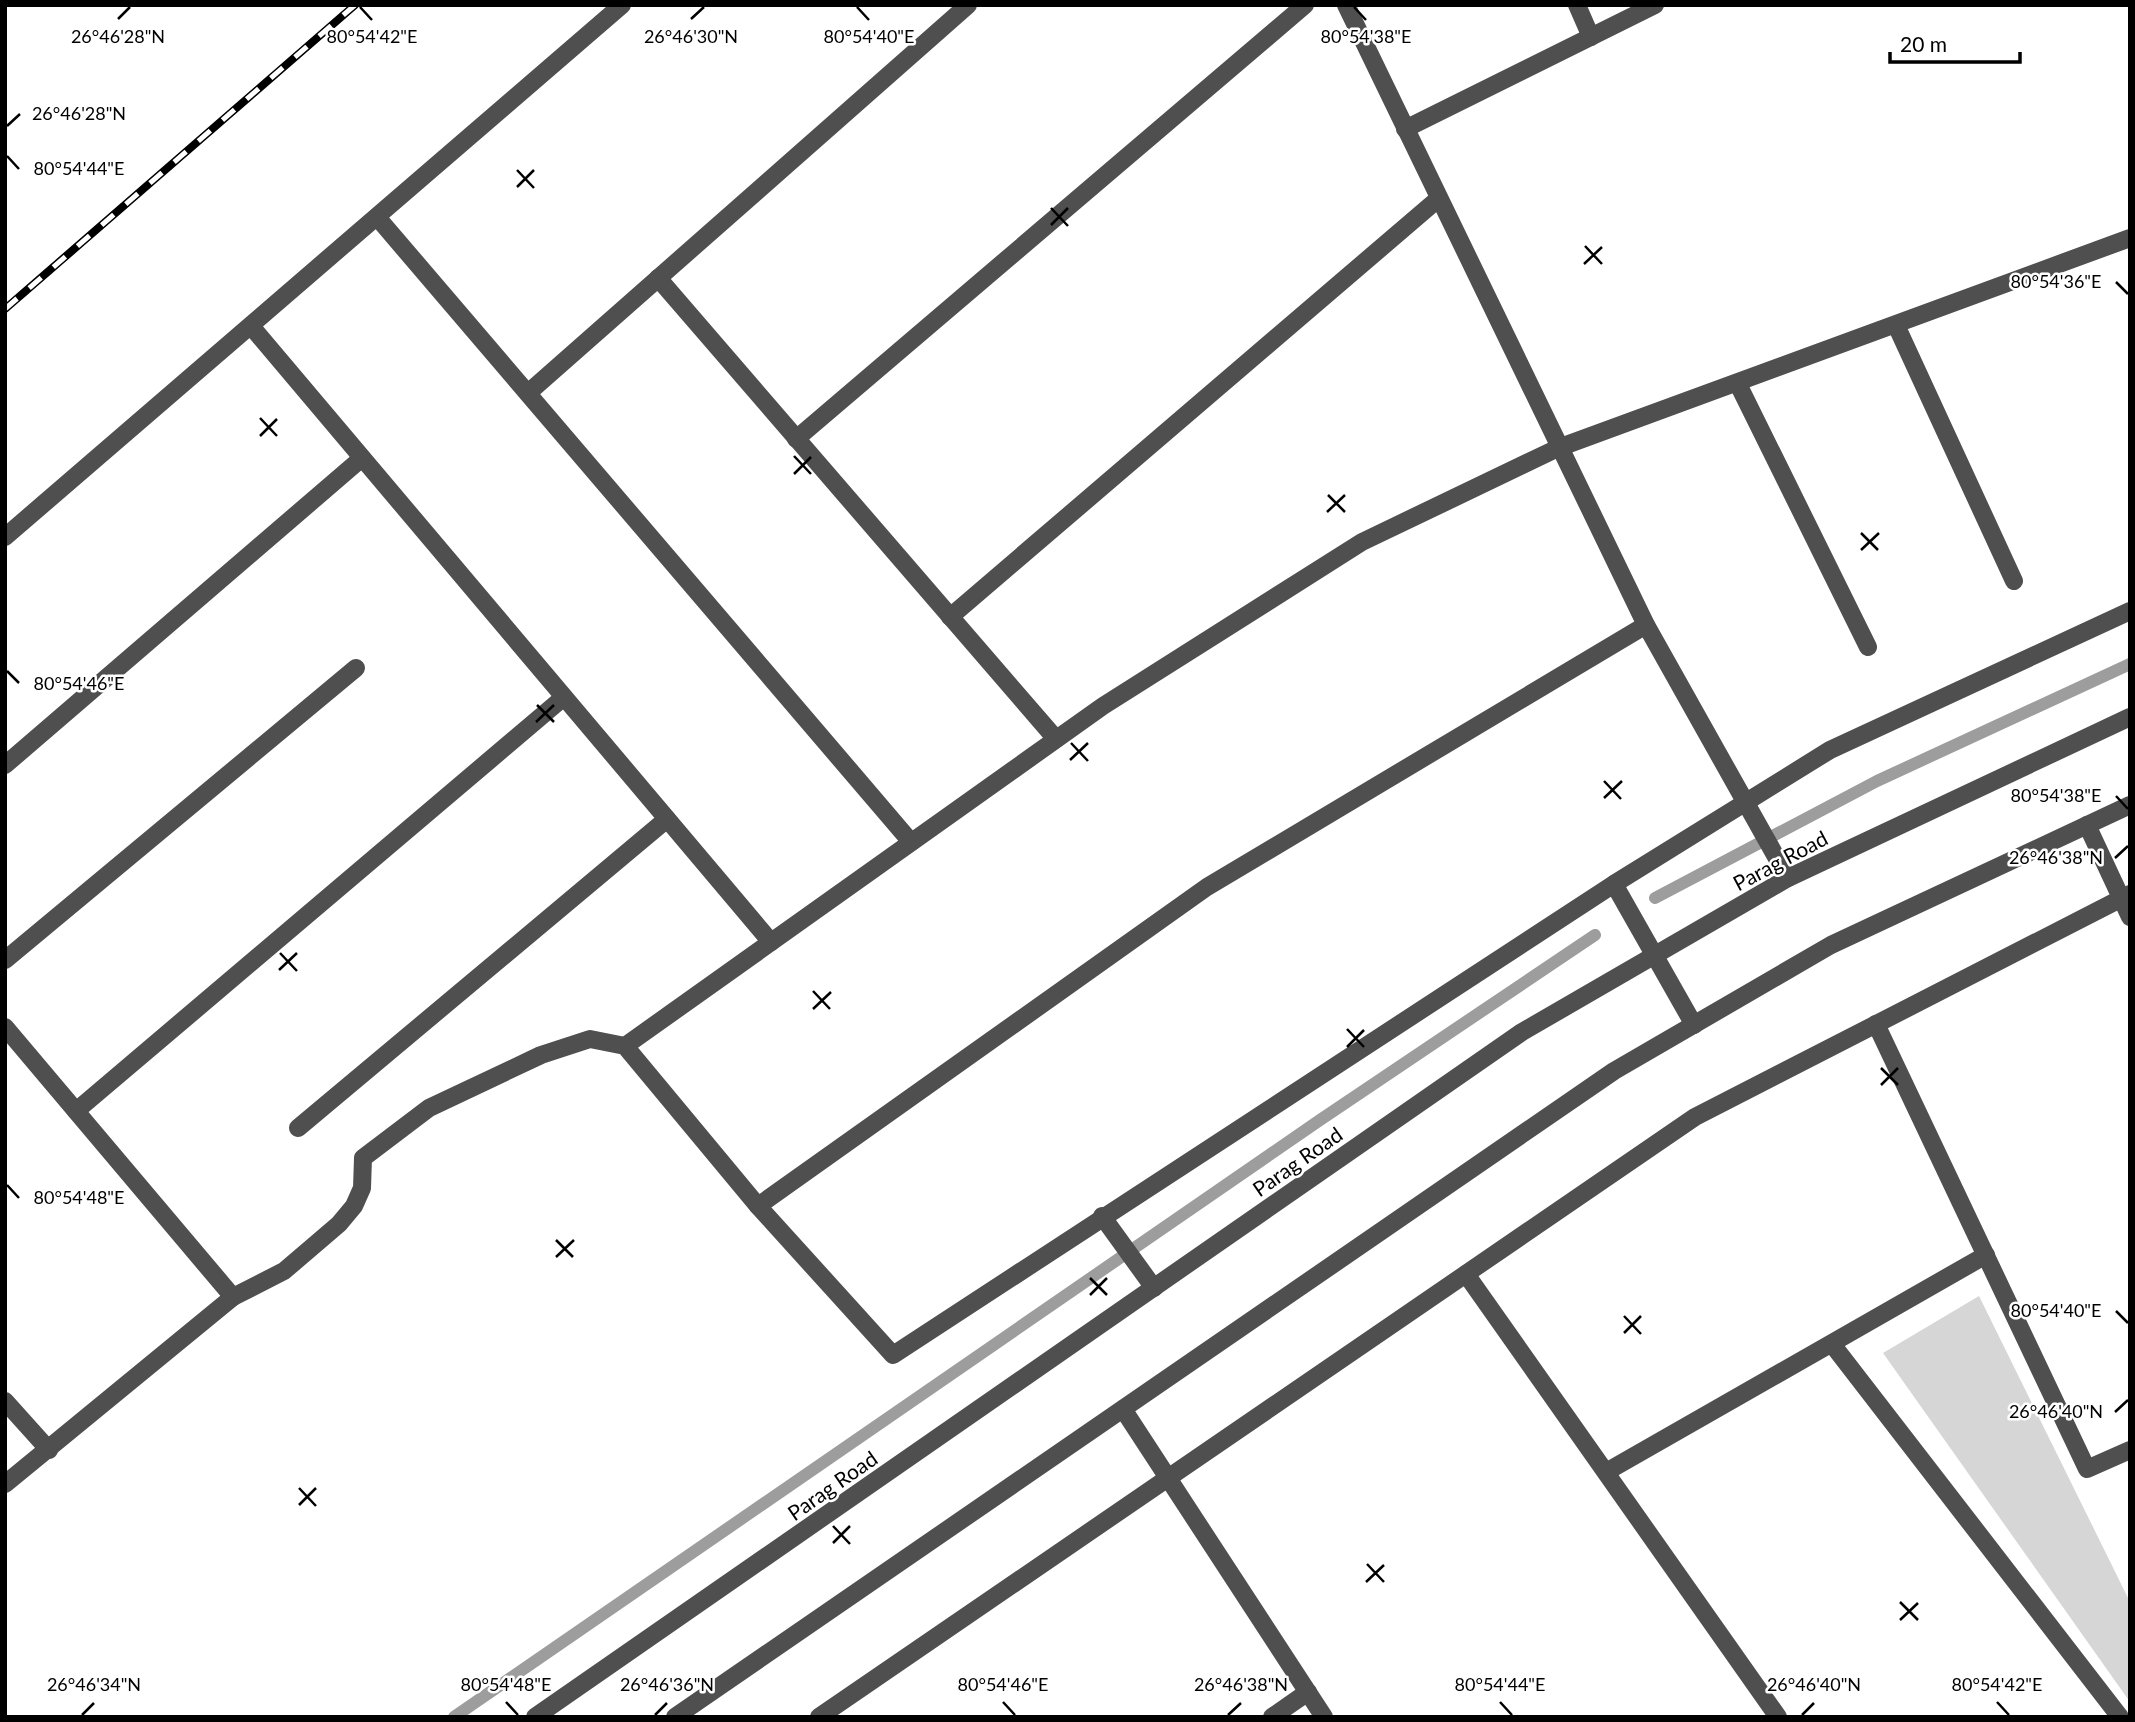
<svg xmlns="http://www.w3.org/2000/svg" width="2135" height="1722" viewBox="0 0 2135 1722" font-family="Lato,sans-serif">
<rect width="100%" height="100%" fill="#fff"/>
<path fill="#d6d6d6" d="M1979 1296 2130 1602V1702L1883 1353Z"/>
<g fill="none" stroke-linecap="round" stroke-linejoin="round">
<g stroke="#9d9d9d" stroke-width="12">
<path d="M1655 898 1877 781 2130 664"/>
<path d="M454 1717 1320 1120 1595 935"/>
</g>
<g stroke="#4f4f4f" stroke-width="18">
<path d="M1346 5 1646 625 1788 878"/>
<path d="M1577 5 1591 37"/>
<path d="M1405 129 1655 5"/>
<path d="M377 217 911 842"/>
<path d="M658 278 1056 739"/>
<path d="M1896 325 2014 581"/>
<path d="M251 326 771 942"/>
<path d="M1738 384 1868 647"/>
<path d="M528 393 968 5"/>
<path d="M796 439 1305 5"/>
<path d="M5 537 622 5"/>
<path d="M950 617 1438 199"/>
<path d="M5 765 362 458"/>
<path d="M2087 825 2130 917"/>
<path d="M1614 884 1694 1025"/>
<path d="M5 960 356 668"/>
<path d="M1876 1024 2087 1469 2130 1450"/>
<path d="M5 1027 233 1297"/>
<path d="M625 1046 1103 706 1362 542 1558 448 2130 238"/>
<path d="M76 1111 564 697"/>
<path d="M298 1128 667 819"/>
<path d="M758 1206 1207 887 1646 625"/>
<path d="M1102 1216 1154 1288"/>
<path d="M1466 1274 1778 1717"/>
<path d="M1832 1344 2120 1717"/>
<path d="M5 1401 49 1450"/>
<path d="M1123 1409 1324 1717"/>
<path d="M1606 1472 1986 1255"/>
<path d="M5 1484 233 1297 284 1271 339 1224 354 1206 362 1188 363 1158 429 1108 541 1055 590 1039 625 1046 758 1206 893 1355 1614 884 1830 750 2130 611"/>
<path d="M535 1717 1522 1032 1788 878 2130 717"/>
<path d="M675 1717 1614 1071 1831 945 2130 805"/>
<path d="M819 1717 1695 1117 2130 894"/>
<path d="M1272 1717 1308 1692"/>
</g>
<g stroke="#000" stroke-width="8">
<path id="rail" d="M5 309 355 5"/>
</g>
<use href="#rail" stroke="#fff" stroke-width="5" stroke-dasharray="16" stroke-linecap="butt"/>
</g>
<path fill="none" stroke="#000" stroke-width="2.5" d="M360 7 372 20M857 7 869 20M1354 7 1366 20M118 19 130 7M691 19 704 7M7 126 20 114M7 156 19 169M517 170 534 188M517 187 534 170M1051 208 1068 226M1051 225 1068 208M1585 246 1602 264M1584 264 1602 247M2116 282 2128 294M260 418 277 436M260 436 277 419M794 456 811 474M794 474 811 457M1328 495 1345 512M1327 512 1345 495M1861 533 1878 550M1861 550 1879 533M7 671 19 683M537 705 554 722M536 722 554 705M1071 743 1088 761M1070 760 1088 743M1604 781 1621 799M2116 796 2128 809M1604 798 1622 781M2115 858 2128 846M280 953 297 971M279 970 297 953M813 991 830 1009M813 1009 831 992M1347 1029 1364 1047M1347 1047 1364 1030M1881 1068 1898 1085M1881 1085 1898 1068M7 1185 19 1198M556 1240 573 1257M556 1257 574 1240M1090 1278 1107 1295M1090 1295 1107 1278M2116 1311 2128 1323M1624 1316 1641 1334M1624 1333 1641 1316M2115 1412 2128 1400M299 1488 316 1506M299 1505 316 1488M833 1526 850 1544M833 1543 850 1526M1367 1564 1384 1582M1366 1582 1384 1565M1900 1602 1918 1620M1900 1620 1918 1603M506 1702 518 1715M1003 1702 1015 1715M1500 1702 1512 1715M1997 1702 2009 1715M82 1715 94 1703M655 1715 667 1703M1228 1715 1241 1703M1802 1715 1814 1703"/>
<g text-anchor="middle" dominant-baseline="central" stroke-width="5" stroke-linejoin="round" paint-order="stroke">
<g font-size="21" fill="#000" stroke="#fff">
<text transform="translate(1780 860) rotate(-28)">Parag Road</text>
<text transform="translate(1297 1161) rotate(-35)">Parag Road</text>
<text transform="translate(832 1485) rotate(-35)">Parag Road</text>
</g>
</g>
<g font-size="18" text-anchor="middle" fill="#000" stroke="#fff" stroke-width="5" stroke-linejoin="round" paint-order="stroke">
<text x="118" y="43">26°46'28"N</text>
<text x="691" y="43">26°46'30"N</text>
<text x="372" y="43">80°54'42"E</text>
<text x="869" y="43">80°54'40"E</text>
<text x="1366" y="43">80°54'38"E</text>
<text x="79" y="120">26°46'28"N</text>
<text x="79" y="175">80°54'44"E</text>
<text x="2056" y="288">80°54'36"E</text>
<text x="79" y="690">80°54'46"E</text>
<text x="2056" y="802">80°54'38"E</text>
<text x="2056" y="864">26°46'38"N</text>
<text x="79" y="1204">80°54'48"E</text>
<text x="2056" y="1317">80°54'40"E</text>
<text x="2056" y="1418">26°46'40"N</text>
<text x="506" y="1691">80°54'48"E</text>
<text x="1003" y="1691">80°54'46"E</text>
<text x="1500" y="1691">80°54'44"E</text>
<text x="1997" y="1691">80°54'42"E</text>
<text x="94" y="1691">26°46'34"N</text>
<text x="667" y="1691">26°46'36"N</text>
<text x="1241" y="1691">26°46'38"N</text>
<text x="1814" y="1691">26°46'40"N</text>
</g>
<rect width="2135" height="1722" fill="none" stroke="#000000" stroke-width="14"/>
<path d="M1890 52v10h130v-10" fill="none" stroke="#000000" stroke-width="3.5"/>
<text x="1900" y="52" font-size="21" fill="#000000" stroke="#ffffff" stroke-width="5" paint-order="stroke">20 m</text>
</svg>
